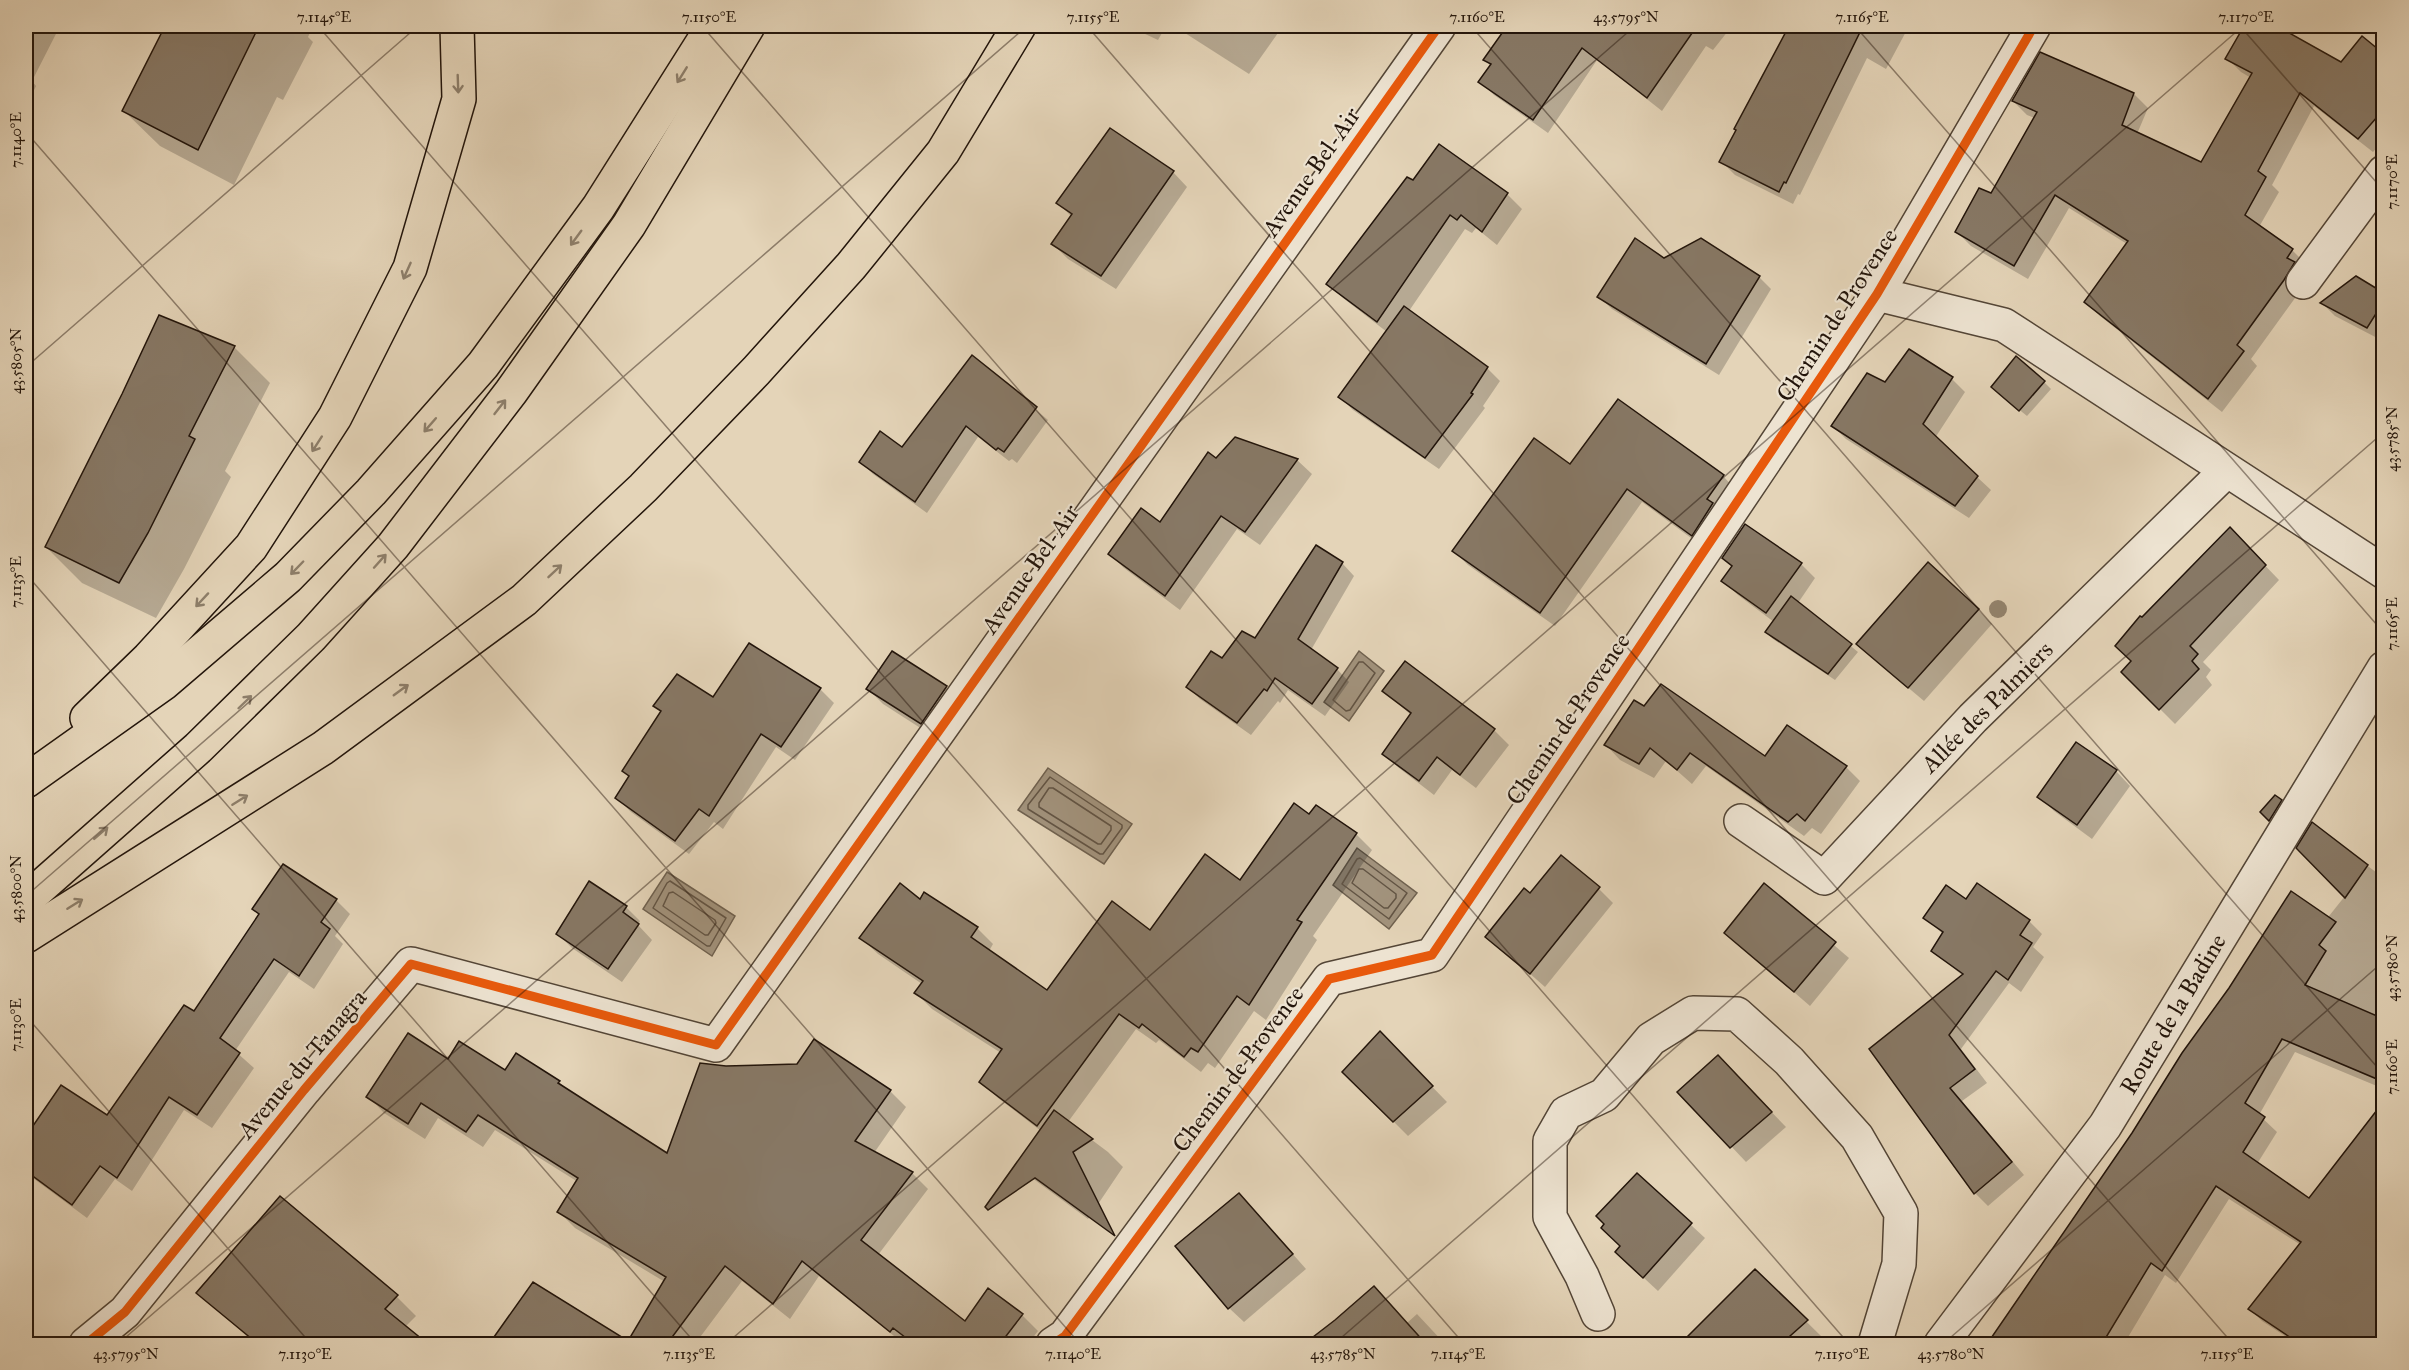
<svg xmlns="http://www.w3.org/2000/svg" width="2409" height="1370" viewBox="0 0 2409 1370" font-family="'IM FELL Great Primer',serif">
<rect width="100%" height="100%" fill="#e4d4b8"/>
<filter id="stains"><feTurbulence type="fractalNoise" baseFrequency=".00333" numOctaves="4"/><feColorMatrix values="0 0 0 0 .2 0 0 0 0 .09 0 0 0 0 .02 0 0 0 .5 -.17"/></filter>
<radialGradient id="worn" r=".72"><stop offset=".6" stop-color="#630" stop-opacity="0"/><stop offset="1" stop-color="#630" stop-opacity=".3"/></radialGradient>
<g fill="#a2937d" stroke="#6f614f" stroke-width="1.5">
<path d="M1359 651 1384 671 1349 721 1324 702Z"/>
<path d="M1048 768 1132 824 1104 864 1018 810Z"/>
<path d="M1357 848 1417 893 1389 929 1333 885Z"/>
<path d="M667 872 735 916 712 956 643 909Z"/>
</g>
<g fill="#0003">
<path d="M26 26H60L32 81 36 86 26 107Z"/>
<path d="M166 26H313L308 37 313 42 283 100 277 97 234 185 160 146 124 111Z"/>
<path d="M1128 26H1166L1158 40Z"/>
<path d="M1174 26H1283L1249 74Z"/>
<path d="M1506 26H1732L1713 50 1706 46 1662 111 1597 60 1548 133 1494 95 1480 81 1491 66 1485 60 1508 27Z"/>
<path d="M1791 26H1909L1886 69 1867 58 1800 195 1798 194 1793 204 1735 175 1721 161 1738 130 1736 129Z"/>
<path d="M2244 26H2274L2341 64 2384 56V140L2373 152 2314 106 2272 185 2279 192 2259 227 2292 250 2306 264 2298 294 2251 359 2257 366 2222 412 2100 316 2086 302 2127 244 2069 208 2028 279 1971 246 1957 232 1991 195 2035 118 2027 115 2013 101 2134 94 2148 108 2137 134 2202 164 2251 78 2241 72 2227 58Z"/>
<path d="M1173 172 1187 187 1116 289 1068 259 1053 244 1072 217 1058 203Z"/>
<path d="M1408 179 1507 194 1522 209 1497 245 1476 228 1472 233 1465 229 1409 311 1487 368 1500 381 1483 406 1485 408 1439 469 1353 410 1340 397 1387 332 1343 298 1328 283Z"/>
<path d="M1759 277 1771 289 1719 375 1612 309 1599 297Z"/>
<path d="M2384 287V336L2381 340 2335 316 2322 303 2380 292Z"/>
<path d="M234 347 270 383 225 471 231 477 184 569 156 618 82 583 46 547Z"/>
<path d="M973 357 1048 420 1017 463 1012 459 1009 461 978 437 927 513 873 474 861 462 902 449Z"/>
<path d="M1952 379 1965 392 1935 438 1991 490 1969 518 1846 439 1833 426 1885 384Z"/>
<path d="M2044 382 2051 389 2027 416 2000 394Z"/>
<path d="M1216 460H1297L1312 474 1260 545 1237 529 1180 610 1124 568 1110 554 1161 524Z"/>
<path d="M1570 466 1723 476 1737 491 1706 549 1642 502 1555 626 1468 565 1454 551Z"/>
<path d="M2230 529 2279 580 2203 662 2211 670 2206 677 2212 685 2175 724 2123 672 2132 661 2142 620Z"/>
<path d="M1724 558 1801 564 1815 578 1798 603 1858 652 1835 680 1773 639 1766 632 1774 622 1738 595 1723 581 1733 567Z"/>
<path d="M1342 563 1354 576 1311 650 1337 669 1349 682 1325 716 1288 690 1280 703 1278 701 1251 735 1200 699 1188 687 1222 660 1256 640Z"/>
<path d="M1978 610 1992 624 1924 701 1873 658Z"/>
<path d="M893 653 947 688 961 702 936 738 883 704 868 689Z"/>
<path d="M820 689 834 703 795 760 776 747 723 829 714 822 689 854 631 812 617 798 630 778 623 771 662 713 655 706Z"/>
<path d="M1384 691 1494 730 1509 745 1476 788 1452 770 1434 795 1399 768 1384 754 1411 715Z"/>
<path d="M1645 708 1765 758 1846 767 1860 781 1821 834 1812 828 1804 836 1706 766 1692 784 1666 761 1654 778 1620 760 1606 745Z"/>
<path d="M2116 771 2130 786 2092 839 2054 811 2039 796Z"/>
<path d="M1309 816 1356 834 1372 850 1313 936 1317 940 1266 1020 1254 1011 1215 1068 1208 1063 1201 1072 1159 1040 1156 1043 1136 1029 1068 1122 1108 1152 1123 1167 1088 1219 1032 1178 1041 1131 998 1098 981 1082 1001 1053 932 1009 916 993 922 984 878 954 861 938 920 901 977 928 993 944 989 951 1048 992 1241 882Z"/>
<path d="M2312 825 2384 878V1089L2295 1052 2259 1115 2277 1132 2257 1164 2384 1300V1344H2297L2262 1321 2250 1309 2301 1245 2229 1199 2176 1283 2165 1275 2124 1344H1989L2020 1302 2345 896Z"/>
<path d="M1764 885 1849 958 1810 1006 1726 933Z"/>
<path d="M1599 889 1613 903 1545 987 1487 936 1530 895Z"/>
<path d="M336 900 350 914 335 936 343 944 314 989 289 972 235 1051 254 1068 212 1128 184 1110 132 1191 115 1179 87 1218 26 1173V1139L61 1087 107 1117 194 1013Z"/>
<path d="M1967 901 2029 921 2042 934 2033 947 2044 957 2021 992 2009 983 1961 1049 1987 1083 1962 1101 2024 1175 1988 1206 1975 1193 1871 1049 1963 976 1933 951 1944 935 1925 918Z"/>
<path d="M626 907 640 921 638 925 652 940 622 982 572 948 558 934Z"/>
<path d="M1380 1033 1447 1102 1408 1136 1344 1072Z"/>
<path d="M1718 1057 1786 1127 1746 1162 1680 1092Z"/>
<path d="M449 1061 559 1082 569 1092 668 1155 890 1091 906 1107 874 1153 912 1173 928 1189 878 1255 965 1323 1022 1315 1038 1331 1028 1344H991L986 1340 983 1344H904L819 1276 790 1319 742 1281 695 1344H628L665 1282 575 1228 559 1212 578 1182 495 1130 483 1147 438 1118 425 1139 384 1113 368 1096Z"/>
<path d="M1637 1175 1705 1238 1658 1291 1631 1266 1622 1246Z"/>
<path d="M1253 1209 1306 1269 1244 1322 1229 1308Z"/>
<path d="M1755 1271 1821 1336 1812 1344H1697Z"/>
<path d="M534 1284 601 1331 591 1344H491Z"/>
<path d="M198 1293 396 1296 416 1316 405 1327 425 1344H247L251 1340Z"/>
<path d="M1417 1314 1445 1344H1324L1317 1336 1407 1323Z"/>
</g>
<g fill="none" stroke-linecap="round" stroke-linejoin="round">
<g stroke="#625444" stroke-width="1.5">
<path d="M1359 662H1363L1375 673 1350 710 1346 711 1333 700Z"/>
<path d="M1050 777 1122 825V828L1103 854H1100L1028 809V805Z"/>
<path d="M1049 788H1053L1111 826V830L1101 844H1098L1039 807V803Z"/>
<path d="M1360 858 1407 893 1389 919 1342 884 1357 859Z"/>
<path d="M1359 869H1363L1396 894V898L1388 908H1384L1352 883Z"/>
<path d="M670 881 726 918 710 946H707L653 908 667 883Z"/>
<path d="M673 892 715 920 716 923 708 935H705L663 906 669 893Z"/>
</g>
</g>
<g fill="#877865" stroke="#23150b" stroke-width="1.5">
<path d="M165 26H259L198 150 122 111Z"/>
<path d="M1507 26H1697L1647 98 1582 48 1533 120 1478 82 1491 64 1483 60Z"/>
<path d="M1789 26H1863L1786 183 1784 182 1779 192 1719 162 1736 130 1734 129Z"/>
<path d="M2244 26H2277L2341 62 2362 36 2384 54V109L2358 139 2300 93 2258 171 2266 177 2245 215 2293 249 2287 258 2295 262 2284 280 2237 345 2244 351 2208 399 2084 302 2128 241 2055 195 2014 266 1955 232 1979 188 1991 193 2037 112 2012 101 2040 52 2134 93 2122 125 2201 162 2252 73 2225 59Z"/>
<path d="M1110 128 1174 171 1101 276 1051 244 1072 214 1056 203Z"/>
<path d="M1439 144 1508 193 1482 232 1461 215 1457 220 1450 215 1377 322 1326 284 1407 177 1413 180Z"/>
<path d="M1635 238 1664 258 1701 238 1760 276 1706 364 1597 297Z"/>
<path d="M2356 276 2384 293V301L2367 328 2320 303Z"/>
<path d="M1404 306 1488 367 1471 393 1473 394 1425 458 1338 397Z"/>
<path d="M159 315 235 346 189 436 195 439 148 533 119 583 45 547 122 394Z"/>
<path d="M1909 349 1953 377 1923 424 1978 476 1955 506 1831 426 1867 373 1885 382Z"/>
<path d="M972 355 1037 407 1004 452 998 448 996 450 966 426 915 502 859 462 880 431 902 447Z"/>
<path d="M2016 356 2045 381 2019 411 1991 387Z"/>
<path d="M1618 399 1724 475 1707 499 1713 503 1692 536 1627 489 1540 613 1452 551 1534 438 1570 464Z"/>
<path d="M1235 437 1298 459 1245 532 1221 516 1165 596 1108 554 1141 508 1160 522 1208 452 1216 458Z"/>
<path d="M1745 524 1802 563 1766 613 1721 581 1732 566 1722 558Z"/>
<path d="M2230 527 2266 565 2190 646 2198 654 2192 661 2199 669 2159 710 2121 672 2131 661 2115 646 2140 616 2142 617Z"/>
<path d="M1316 545 1343 562 1298 639 1338 668 1312 704 1275 678 1267 691 1264 689 1237 723 1186 687 1211 651 1222 658 1242 631 1255 638Z"/>
<path d="M1928 562 1979 609 1908 688 1856 644Z"/>
<path d="M1791 596 1852 644 1828 674 1765 632Z"/>
<path d="M749 643 821 688 781 747 761 734 709 816 699 809 675 841 615 798 629 776 622 771 661 711 653 706 677 674 713 697Z"/>
<path d="M892 651 947 686 921 724 866 689Z"/>
<path d="M1405 661 1495 729 1460 775 1437 757 1419 781 1382 754 1411 713 1382 691Z"/>
<path d="M1661 684 1765 756 1787 725 1847 766 1805 821 1797 814 1788 822 1690 753 1677 770 1650 748 1639 764 1604 745 1634 700 1644 706Z"/>
<path d="M2076 742 2117 770 2077 825 2037 797Z"/>
<path d="M2275 795 2282 800 2269 821 2260 812Z"/>
<path d="M1294 803 1309 814 1316 805 1357 833 1297 920 1302 922 1249 1005 1237 996 1198 1052 1191 1048 1184 1057 1142 1024 1139 1028 1119 1014 1037 1126 979 1082 1002 1049 914 993 923 981 859 938 900 883 920 899 924 892 978 927 971 937 1047 990 1112 901 1150 930 1205 854 1240 880Z"/>
<path d="M2312 822 2368 865 2345 898 2296 848Z"/>
<path d="M1561 855 1600 887 1530 974 1485 937 1524 888 1530 893Z"/>
<path d="M283 864 337 899 321 922 330 929 299 976 274 959 220 1038 240 1053 197 1115 169 1097 117 1178 100 1166 72 1205 26 1171V1136L61 1085 107 1115 184 1005 194 1011 259 914 252 909Z"/>
<path d="M589 881 627 906 623 912 639 924 608 969 556 934Z"/>
<path d="M1764 883 1836 942 1794 992 1724 933Z"/>
<path d="M1977 883 2030 920 2020 935 2032 943 2008 980 1996 971 1949 1035 1975 1069 1950 1088 2012 1162 1974 1194 1869 1049 1963 974 1931 951 1943 932 1923 918 1946 885 1966 899Z"/>
<path d="M2291 891 2336 922 2319 945 2326 951 2305 985 2384 1019V1082L2282 1039 2245 1103 2265 1117 2243 1152 2309 1198 2384 1101V1344H2300L2248 1309 2301 1242 2216 1186 2162 1271 2151 1263 2102 1344H1987L2132 1133 2182 1053 2229 988Z"/>
<path d="M1380 1031 1433 1086 1393 1122 1342 1072Z"/>
<path d="M408 1033 448 1059 459 1041 505 1070 516 1053 560 1081 558 1083 667 1153 700 1063 726 1066 797 1064 814 1039 891 1090 855 1141 913 1172 861 1240 965 1321 988 1288 1023 1314 1000 1344H914L893 1328 890 1332 802 1261 773 1304 725 1266 667 1344H489L533 1282 628 1341 666 1277 557 1212 578 1178 478 1115 466 1132 421 1103 408 1124 366 1097Z"/>
<path d="M1718 1055 1772 1112 1730 1148 1677 1092Z"/>
<path d="M1054 1110 1093 1139 1073 1152 1115 1236 1035 1178 988 1210 985 1207Z"/>
<path d="M1637 1173 1692 1223 1643 1278 1615 1252 1620 1246 1601 1228 1604 1224 1596 1216Z"/>
<path d="M1239 1193 1293 1254 1228 1309 1175 1246Z"/>
<path d="M280 1196 398 1295 385 1309 428 1344H258L196 1293Z"/>
<path d="M1755 1269 1808 1320 1781 1344H1680Z"/>
<path d="M1374 1286 1426 1344H1304L1335 1320Z"/>
</g>
<g fill="none" stroke-linecap="round" stroke-linejoin="round">
<g stroke="#534536" stroke-width="36">
<g id="minor">
<path d="M2303 282 2384 172"/>
<path d="M1877 294 2004 325 2384 572"/>
<path d="M1741 821 1824 878 1973 718 2226 471"/>
<path d="M1598 1314 1582 1276 1550 1217V1141L1566 1113 1604 1095 1651 1039 1693 1013 1737 1014 1789 1061 1857 1137 1901 1213 1899 1264 1875 1344"/>
<path d="M86 1344 125 1312 304 1090 411 964 716 1045 1439 26"/>
<path d="M1053 1344 1065 1336 1329 979 1432 955 1877 294 2034 26"/>
<path d="M1941 1344 2105 1126 2384 668"/>
</g>
</g>
<g stroke="#23150b" stroke-width="36">
<g id="trunk">
<path d="M87 718 149 658 251 547 335 417 410 268 459 99 457 26"/>
<path d="M26 781 164 683 288 577 371 492 483 365 598 208 713 26"/>
<path d="M26 900 198 748 311 637 393 546 511 392 629 225 748 26"/>
<path d="M26 936 323 748 524 600 643 488 756 371 851 266 943 152 1019 26"/>
</g>
</g>
<use href="#minor" stroke="#ede3d1" stroke-width="33"/>
<use href="#trunk" stroke="#e4d4b8" stroke-width="33"/>
<g stroke="#ede3d1" stroke-width="13">
<g id="cycleway">
<path d="M86 1344 125 1312 304 1090 411 964 716 1045 1439 26"/>
<path d="M1053 1344 1065 1336 1329 979 1432 955 1877 294 2034 26"/>
</g>
</g>
<use href="#cycleway" stroke="#e8590c" stroke-width="9"/>
</g>
<circle fill="#948570" cx="1998" cy="609" r="9"/>
<defs><path id="oneway-shaft" d="M-6 0H5M1.5-3L5.5 0L1.5 3" fill="none" stroke-width="1.6" stroke-linecap="round" stroke-linejoin="round" transform="scale(1.5)"/></defs>
<g stroke="#8d7e6a">
<use href="#oneway-shaft" transform="translate(682 75) rotate(122)"/>
<use href="#oneway-shaft" transform="translate(458 84) rotate(88)"/>
<use href="#oneway-shaft" transform="translate(576 238) rotate(126)"/>
<use href="#oneway-shaft" transform="translate(407 271) rotate(114)"/>
<use href="#oneway-shaft" transform="translate(500 407) rotate(-52)"/>
<use href="#oneway-shaft" transform="translate(430 425) rotate(131)"/>
<use href="#oneway-shaft" transform="translate(317 444) rotate(123)"/>
<use href="#oneway-shaft" transform="translate(380 561) rotate(-48)"/>
<use href="#oneway-shaft" transform="translate(297 568) rotate(134)"/>
<use href="#oneway-shaft" transform="translate(555 571) rotate(-43)"/>
<use href="#oneway-shaft" transform="translate(202 600) rotate(133)"/>
<use href="#oneway-shaft" transform="translate(401 690) rotate(-36)"/>
<use href="#oneway-shaft" transform="translate(245 702) rotate(-44)"/>
<use href="#oneway-shaft" transform="translate(240 800) rotate(-32)"/>
<use href="#oneway-shaft" transform="translate(101 833) rotate(-41)"/>
<use href="#oneway-shaft" transform="translate(75 904) rotate(-32)"/>
</g>
<path fill="none" stroke="#23150b" stroke-width="1.5" stroke-opacity="0.45" d="M318 26 1464 1344M702 26 1849 1344M1087 26 2233 1344M1471 26 2384 1075M1855 26 2384 633M2240 26 2384 191M26 132 1080 1344M26 367 418 26M26 574 696 1344M26 896 1027 26M26 1016 311 1344M118 1344 1635 26M726 1344 2243 26M1334 1344 2384 432M1943 1344 2384 961"/>
<g text-anchor="middle" dominant-baseline="central" stroke-width="4.5" stroke-linejoin="round" paint-order="stroke">
<g font-size="24" fill="#23150b" stroke="#ede3d1">
<text transform="translate(1311 172) rotate(-55)">Avenue Bel-Air</text>
<text transform="translate(1837 315) rotate(-57)">Chemin de Provence</text>
<text transform="translate(1030 569) rotate(-55)">Avenue Bel-Air</text>
<text transform="translate(1987 707) rotate(-45)">Allée des Palmiers</text>
<text transform="translate(1568 719) rotate(-56)">Chemin de Provence</text>
<text transform="translate(2173 1014) rotate(-59)">Route de la Badine</text>
<text transform="translate(302 1064) rotate(-50)">Avenue du Tanagra</text>
<text transform="translate(1238 1069) rotate(-53)">Chemin de Provence</text>
</g>
</g>
<rect width="2409" height="1370" fill="none" stroke="#e4d4b8" stroke-width="66"/>
<rect x="33" y="33" width="2343" height="1304" fill="none" stroke="#23150b" stroke-width="2"/>
<g font-size="15" text-anchor="middle" fill="#23150b">
<text x="324" y="22">7.1145°E</text>
<text x="709" y="22">7.1150°E</text>
<text x="1093" y="22">7.1155°E</text>
<text x="1477" y="22">7.1160°E</text>
<text x="1626" y="22">43.5795°N</text>
<text x="1862" y="22">7.1165°E</text>
<text x="2246" y="22">7.1170°E</text>
<text transform="translate(16 140) rotate(-90)" y="5">7.1140°E</text>
<text transform="translate(2392 182) rotate(-90)" y="5">7.1170°E</text>
<text transform="translate(16 361) rotate(-90)" y="5">43.5805°N</text>
<text transform="translate(2392 439) rotate(-90)" y="5">43.5785°N</text>
<text transform="translate(16 582) rotate(-90)" y="5">7.1135°E</text>
<text transform="translate(2392 624) rotate(-90)" y="5">7.1165°E</text>
<text transform="translate(16 889) rotate(-90)" y="5">43.5800°N</text>
<text transform="translate(2392 968) rotate(-90)" y="5">43.5780°N</text>
<text transform="translate(16 1025) rotate(-90)" y="5">7.1130°E</text>
<text transform="translate(2392 1067) rotate(-90)" y="5">7.1160°E</text>
<text x="126" y="1359">43.5795°N</text>
<text x="305" y="1359">7.1130°E</text>
<text x="689" y="1359">7.1135°E</text>
<text x="1073" y="1359">7.1140°E</text>
<text x="1343" y="1359">43.5785°N</text>
<text x="1458" y="1359">7.1145°E</text>
<text x="1842" y="1359">7.1150°E</text>
<text x="1951" y="1359">43.5780°N</text>
<text x="2227" y="1359">7.1155°E</text>
</g>
<rect width="100%" height="100%" filter="url(#stains)"/>
<rect width="100%" height="100%" fill="url(#worn)"/>
</svg>
